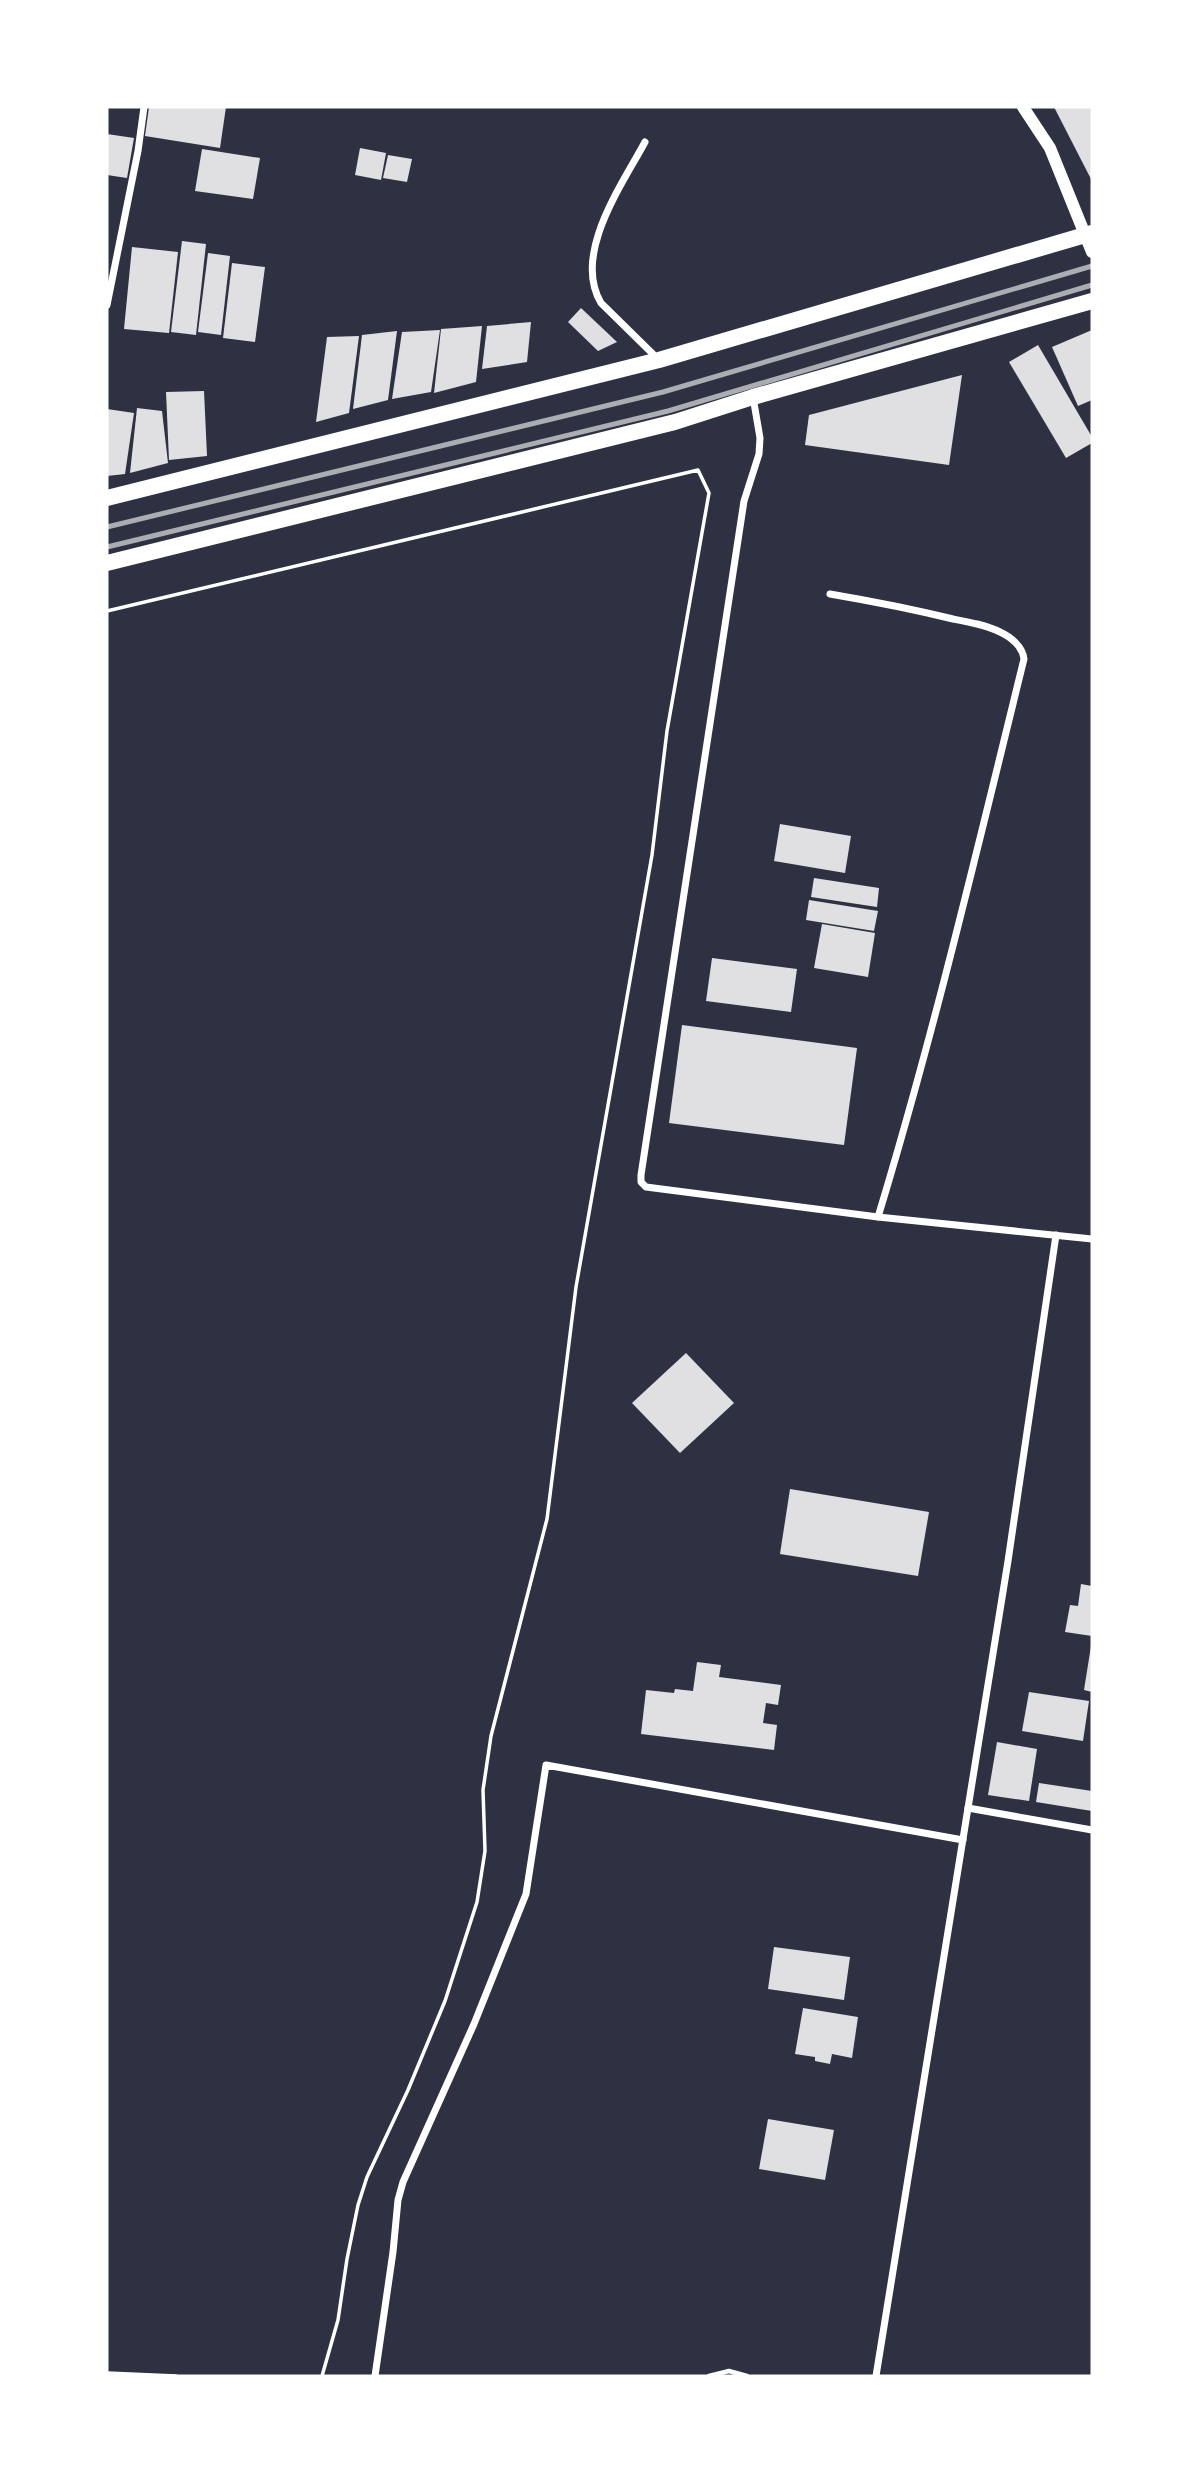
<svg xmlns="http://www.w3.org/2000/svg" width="1199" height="2483" viewBox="0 0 1199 2483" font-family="'Exo 2',sans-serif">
<rect width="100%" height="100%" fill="#2d3142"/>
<g fill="#e0e0e3">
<path d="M149 107H226L220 148 145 136Z"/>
<path d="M1054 107H1092V181Z"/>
<path d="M107 134 134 138 127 178 107 175Z"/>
<path d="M360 148 386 153 381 180 355 175Z"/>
<path d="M202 149 260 158 253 199 195 191Z"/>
<path d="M388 155 412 159 407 182 383 178Z"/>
<path d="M182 241 206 244 196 335 171 332Z"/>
<path d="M132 247 178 252 169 333 124 329Z"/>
<path d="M208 253 230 256 221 335 198 332Z"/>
<path d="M232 263 265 267 255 342 223 338Z"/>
<path d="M581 308 617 342 598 351 568 322Z"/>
<path d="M531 322 527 362 482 369 487 326Z"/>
<path d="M482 326 476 382 434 393 441 329Z"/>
<path d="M440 330 431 392 392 399 402 332Z"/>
<path d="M1092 330V400L1078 406 1052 347Z"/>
<path d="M397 331 388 400 353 409 362 335Z"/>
<path d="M359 336 349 413 316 422 327 337Z"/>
<path d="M1038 345 1092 437V443L1066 458 1009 362Z"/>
<path d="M962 375 949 465 805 445 809 415Z"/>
<path d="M204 391 207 456 169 460 166 392Z"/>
<path d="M137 408 162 411 168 463 130 473Z"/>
<path d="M107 409 134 413 125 474 107 476Z"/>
<path d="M780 824 851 836 845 873 774 861Z"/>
<path d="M814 878 879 888 877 907 811 897Z"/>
<path d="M809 900 878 911 874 931 806 920Z"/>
<path d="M822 924 875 933 868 977 814 968Z"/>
<path d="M712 958 797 969 791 1012 706 1001Z"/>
<path d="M682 1025 857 1048 844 1145 669 1123Z"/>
<path d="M686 1353 734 1403 680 1453 632 1403Z"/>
<path d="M790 1489 929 1512 918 1576 780 1554Z"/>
<path d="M1081 1584 1092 1586V1636L1065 1632 1070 1605 1078 1606Z"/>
<path d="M1091 1646H1092V1692L1084 1690Z"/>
<path d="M697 1662 721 1665 719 1677 781 1685 778 1705 766 1703 763 1723 777 1725 774 1750 641 1734 646 1690 674 1693 675 1689 693 1691Z"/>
<path d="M1029 1692 1089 1701 1083 1741 1022 1731Z"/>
<path d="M997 1742 1037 1749 1029 1801 988 1795Z"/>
<path d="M1039 1783 1092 1791V1811L1036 1802Z"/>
<path d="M774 1947 850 1957 844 2000 768 1989Z"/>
<path d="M803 2008 858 2017 852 2058 832 2054 830 2064 815 2061V2057L795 2054Z"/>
<path d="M768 2119 834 2130 825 2180 759 2169Z"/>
</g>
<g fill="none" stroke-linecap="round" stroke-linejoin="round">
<g stroke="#fff" stroke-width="3.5">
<path d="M107 611 698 470 709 493 667 731 652 855 576 1287 547 1519 491 1736 483 1790 485 1851 477 1902 445 2001 408 2090 367 2177 358 2205 347 2259 338 2320 322 2376"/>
<path d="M107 2373 176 2376"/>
</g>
<path stroke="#fff" stroke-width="4.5" d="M709 2376 729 2371 747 2376"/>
<g stroke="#fff" stroke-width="7">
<path d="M645 142C622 185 572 254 601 303L658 359"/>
<path d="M107 305 138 151 144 107"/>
<path d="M753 397 760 438 759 454 744 501 641 1175V1182L646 1187 878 1217 1092 1239"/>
<path d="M830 594C871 601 912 609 953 619 969 622 986 625 1000 632 1011 637 1023 647 1024 659 978 846 934 1033 878 1217"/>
<path d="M968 1808 1092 1830"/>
<path d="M375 2376 393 2252 398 2200 403 2182 474 2024 526 1894 546 1765 963 1840"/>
<path d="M876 2376 1008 1561 1056 1235"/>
</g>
<path stroke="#fff" stroke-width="12" d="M1023 107 1050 148 1092 252"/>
<g stroke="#fff" stroke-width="16">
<path d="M107 498 659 360 1092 233"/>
<path d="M107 563 675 422 753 397 1092 301"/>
</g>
<g stroke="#abadb3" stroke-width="5">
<path d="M107 527 663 392 1092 266"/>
<path d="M107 547 668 411 1092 285"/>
</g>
</g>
<rect width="1199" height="2483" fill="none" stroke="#ffffff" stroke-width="217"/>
</svg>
